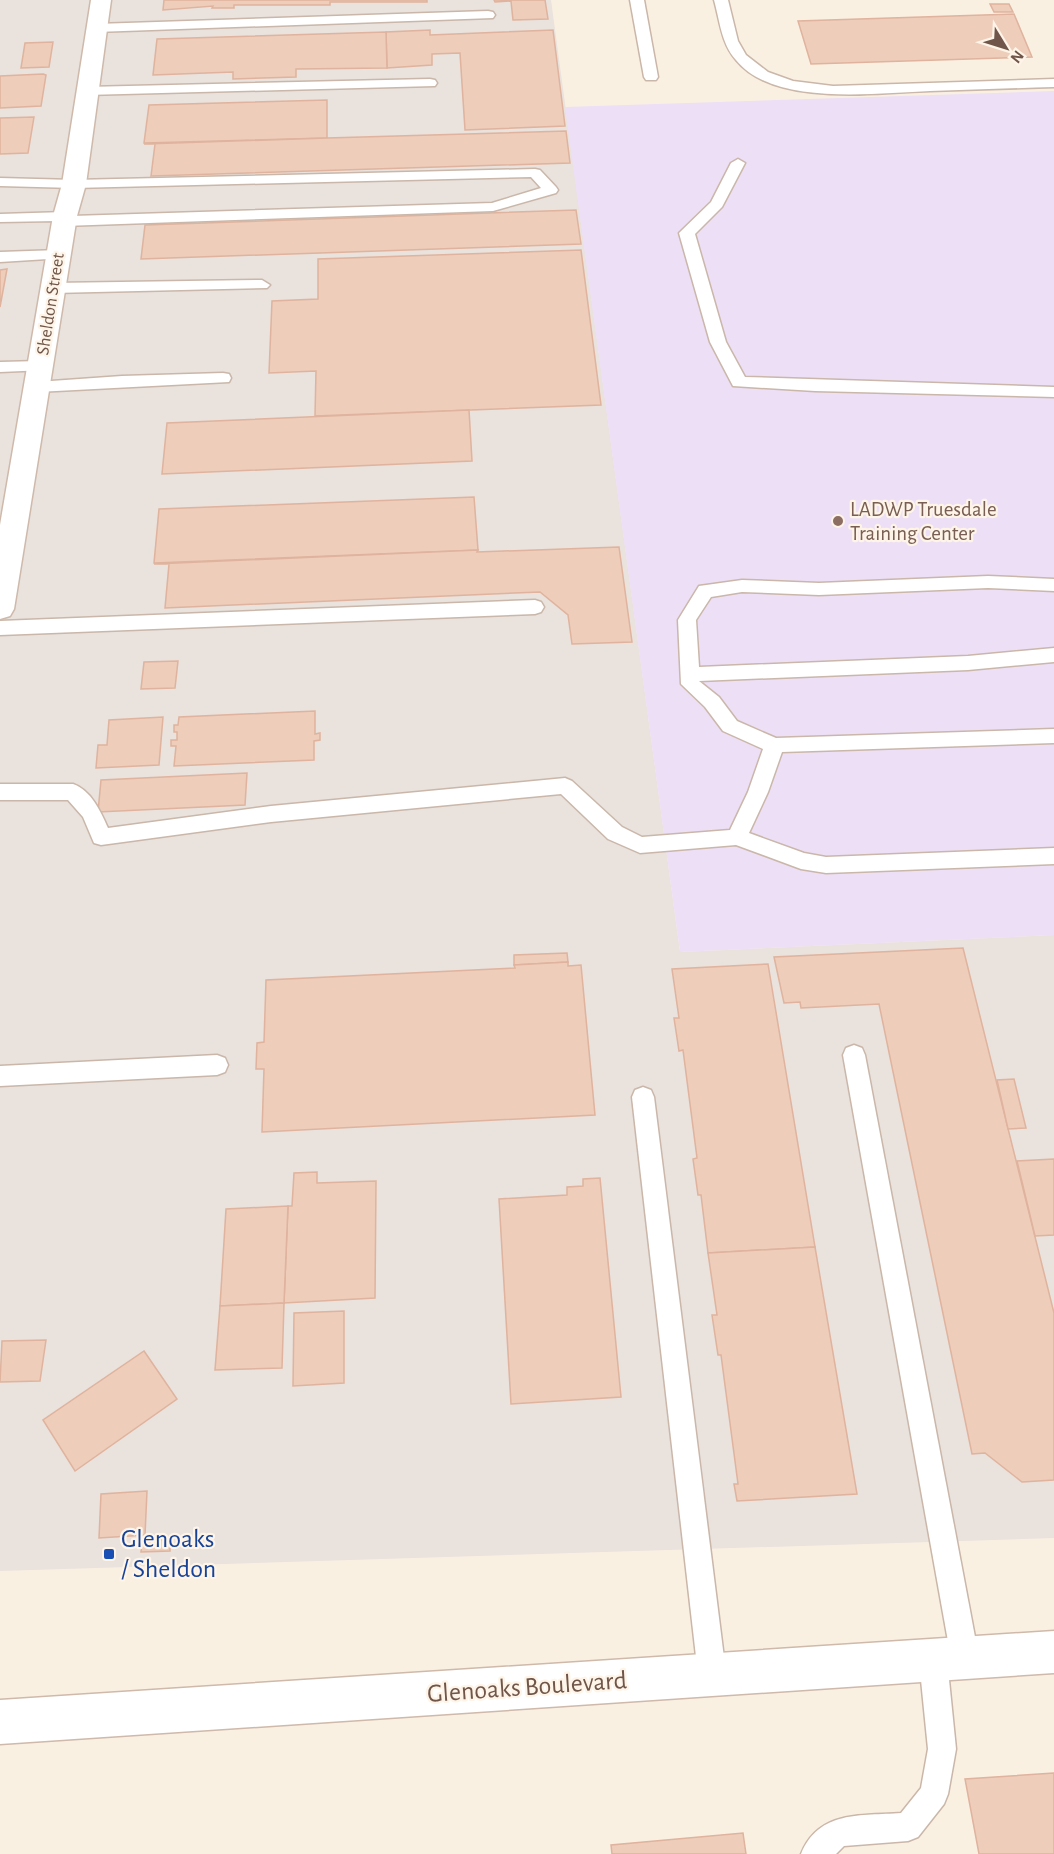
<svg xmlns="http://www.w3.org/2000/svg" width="1054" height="1854" viewBox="0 0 1054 1854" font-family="'Alegreya Sans',sans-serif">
<rect width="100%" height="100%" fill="#faf0e2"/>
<path fill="#e9e2dd" d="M0 0H551L680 952 1054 935V1538L0 1571Z"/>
<path fill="#eddff6" d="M1054 91V935L680 952 565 107Z"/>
<g fill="#eecdbb" stroke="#dfb39d" stroke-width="1.5">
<path d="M164 0H427V2H330V5H234V8H212L213 6 163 10Z"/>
<path d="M494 0H545L548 19 513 20 511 1 495 2Z"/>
<path d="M990 4H1009L1013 12H994Z"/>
<path d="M1014 14 1032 57 811 64 798 21Z"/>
<path d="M430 30V35L553 30 565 126 465 130 460 53 432 54V65L387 68 386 32Z"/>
<path d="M386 32 387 68 296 69V77L233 79V72L153 75 157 39Z"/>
<path d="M53 42 49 67 21 68 25 43Z"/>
<path d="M43 74 46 75 41 106 0 108V76Z"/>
<path d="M327 100V138L144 143 149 105Z"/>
<path d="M34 117 28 153 0 154V118Z"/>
<path d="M566 131 570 163 151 176 155 144H144L327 138Z"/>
<path d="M576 210 581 244 141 259 145 225Z"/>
<path d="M581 250 601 405 315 416 316 371 269 373 272 301 318 299V259Z"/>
<path d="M7 269 0 307V270Z"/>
<path d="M469 410 472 461 162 474 167 423Z"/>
<path d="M474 497 478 550 154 563 159 509Z"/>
<path d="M619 547 632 642 572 644 568 615 540 592 165 608 169 564H154L478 550 477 552Z"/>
<path d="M178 661 175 688 141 689 144 662Z"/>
<path d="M315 711V734L320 733V740L314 741V760L174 766 176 746H171V740H177V732H174V725H178L179 717Z"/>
<path d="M163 717 159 765 96 768 98 745H107L109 720Z"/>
<path d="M247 773 245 805 98 812 101 780Z"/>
<path d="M963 948 1054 1313V1480L1022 1482 985 1453 972 1454 879 1004 801 1008 800 1002 784 1003 774 957Z"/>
<path d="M567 953 568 962 514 965V955Z"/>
<path d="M568 962V966L581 965 595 1115 262 1132 264 1069H256L257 1043 264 1042 266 980 515 968 514 965Z"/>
<path d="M768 964 815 1247 708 1253 701 1195H698L693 1159 697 1158 683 1050 679 1051 674 1018H679L672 969Z"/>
<path d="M1014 1079 1026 1128 1008 1129 997 1080Z"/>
<path d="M1054 1159V1235L1035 1236 1017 1161Z"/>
<path d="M317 1172V1183L376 1181 375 1298 284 1303 288 1206H292L294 1173Z"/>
<path d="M600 1178 621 1397 511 1404 499 1199 567 1195V1187L583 1186V1179Z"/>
<path d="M288 1206 284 1303 220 1306 226 1209Z"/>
<path d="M815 1247 857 1494 737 1501 734 1484H738L721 1355H718L712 1315H717L708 1253Z"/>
<path d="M284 1303 282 1368 215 1370 220 1306Z"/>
<path d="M344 1311V1383L293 1386 294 1313Z"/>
<path d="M46 1340 40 1381 0 1382 2 1341Z"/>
<path d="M144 1351 177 1399 75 1471 43 1420Z"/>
<path d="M147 1491 145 1535 99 1538 101 1494Z"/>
<path d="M170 1539V1551L141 1552 142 1541Z"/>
<path d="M1054 1773V1854H979L965 1779Z"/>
<path d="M743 1833 746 1854H612L611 1845Z"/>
</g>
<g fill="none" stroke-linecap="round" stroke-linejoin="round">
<g stroke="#cab7a9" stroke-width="3">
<g id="lane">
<path d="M630 0H644L658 77 656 80H646L644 77Z"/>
<path d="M714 0H728L738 41 746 55 768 72 793 81 833 86 1054 79V87C1013 88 971 90 930 91 875 93 774 107 736 60 721 43 720 21 714 0Z"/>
<path d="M488 11 493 12 495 15 493 18 96 32 89 28 96 24Z"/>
<path d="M430 79 435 80 437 83 435 86 86 95 79 91 86 87Z"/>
<path d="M738 159 745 163 722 207 695 234 726 342 745 377 1054 387V397L815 391 733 386 710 342 679 233 711 202 731 163Z"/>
<path d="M535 169 540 170 556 187 558 190 556 193 493 211 64 226 57 221 0 222V214L65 212 72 216 492 203 541 188 531 177 74 188 0 186V178L74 180Z"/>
<path d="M59 250 67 255 64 258 0 262V252Z"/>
<path d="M262 280 270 285 267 288 53 293 45 288 53 283Z"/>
<path d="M40 361 46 362 48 366 46 370 0 372V362Z"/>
<path d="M223 373 229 374 231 378 229 382 37 392 31 391 29 387 31 383 37 382 122 376Z"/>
<path d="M988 576 1054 579V591L988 588 819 595 742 592 711 597 696 620 699 667 968 656 1054 648V662L968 670 699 681 719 697 737 721 776 738 1054 729V743L782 752 768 792 749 833 804 853 826 857 1054 848V864L826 873 801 869 736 845 640 853 608 839 561 794 271 822 101 845 94 843 83 817 68 800H0V784H73C91 790 101 812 108 828L271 806 565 778 572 781 622 827 642 837 730 830 748 792 763 749 723 731 705 707 681 684 678 620 699 586 742 580 819 583Z"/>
<path d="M535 600 541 602 544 607 541 612 535 614 0 635V621Z"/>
<path d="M854 1045 862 1048 865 1055 979 1658 975 1668 965 1672 955 1668 951 1658 843 1055 846 1048Z"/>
<path d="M217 1055 225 1058 228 1065 225 1072 217 1075 0 1086V1066Z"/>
<path d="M643 1087 651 1090 654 1097 726 1674 722 1684 712 1688 702 1684 698 1674 632 1097 635 1090Z"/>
<path d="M933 1646 943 1650 947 1660 956 1749 948 1794 944 1804 918 1837 908 1841 844 1846 836 1854H801C819 1810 861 1816 901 1813L921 1788 928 1749 919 1660 923 1650Z"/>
</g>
</g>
<g stroke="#cfb9aa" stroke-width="3">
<g id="secondary">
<path d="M91 0H111L86 184 77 216 14 609 10 616 0 619V525L53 216 62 184Z"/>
<path d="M1054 1631V1673L0 1744V1700Z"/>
</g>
</g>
<use href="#lane" fill="#fff" fill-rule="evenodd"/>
<use href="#secondary" fill="#fff" fill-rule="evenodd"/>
</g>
<circle fill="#8d6e63" stroke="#fef4e7" stroke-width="2" cx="838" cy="521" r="6"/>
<rect fill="#1a4fb4" stroke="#fef4e7" stroke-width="2" x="103" y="1548" width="12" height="12" rx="3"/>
<g text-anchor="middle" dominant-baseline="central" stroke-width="4.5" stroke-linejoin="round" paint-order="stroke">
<g font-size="18" fill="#70564a" stroke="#fef4e7">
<text transform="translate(51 304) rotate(-81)">Sheldon Street</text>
</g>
<g font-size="21" fill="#785e54" stroke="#fef4e7" text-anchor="start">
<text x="850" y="509">LADWP Truesdale<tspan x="850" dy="24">Training Center</tspan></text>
</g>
<g font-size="26" fill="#164399" stroke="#fef4e7" text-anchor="start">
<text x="121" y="1539">Glenoaks<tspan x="121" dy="30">/ Sheldon</tspan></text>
</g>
<g font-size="26" fill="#70564a" stroke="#fef4e7">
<text transform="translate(527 1687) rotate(-4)">Glenoaks Boulevard</text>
</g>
</g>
<g transform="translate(1006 48) rotate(128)" stroke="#fef4e7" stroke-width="4.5" paint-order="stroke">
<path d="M0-4.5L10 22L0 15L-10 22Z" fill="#70564a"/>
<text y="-9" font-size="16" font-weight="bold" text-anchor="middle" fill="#70564a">N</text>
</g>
</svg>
